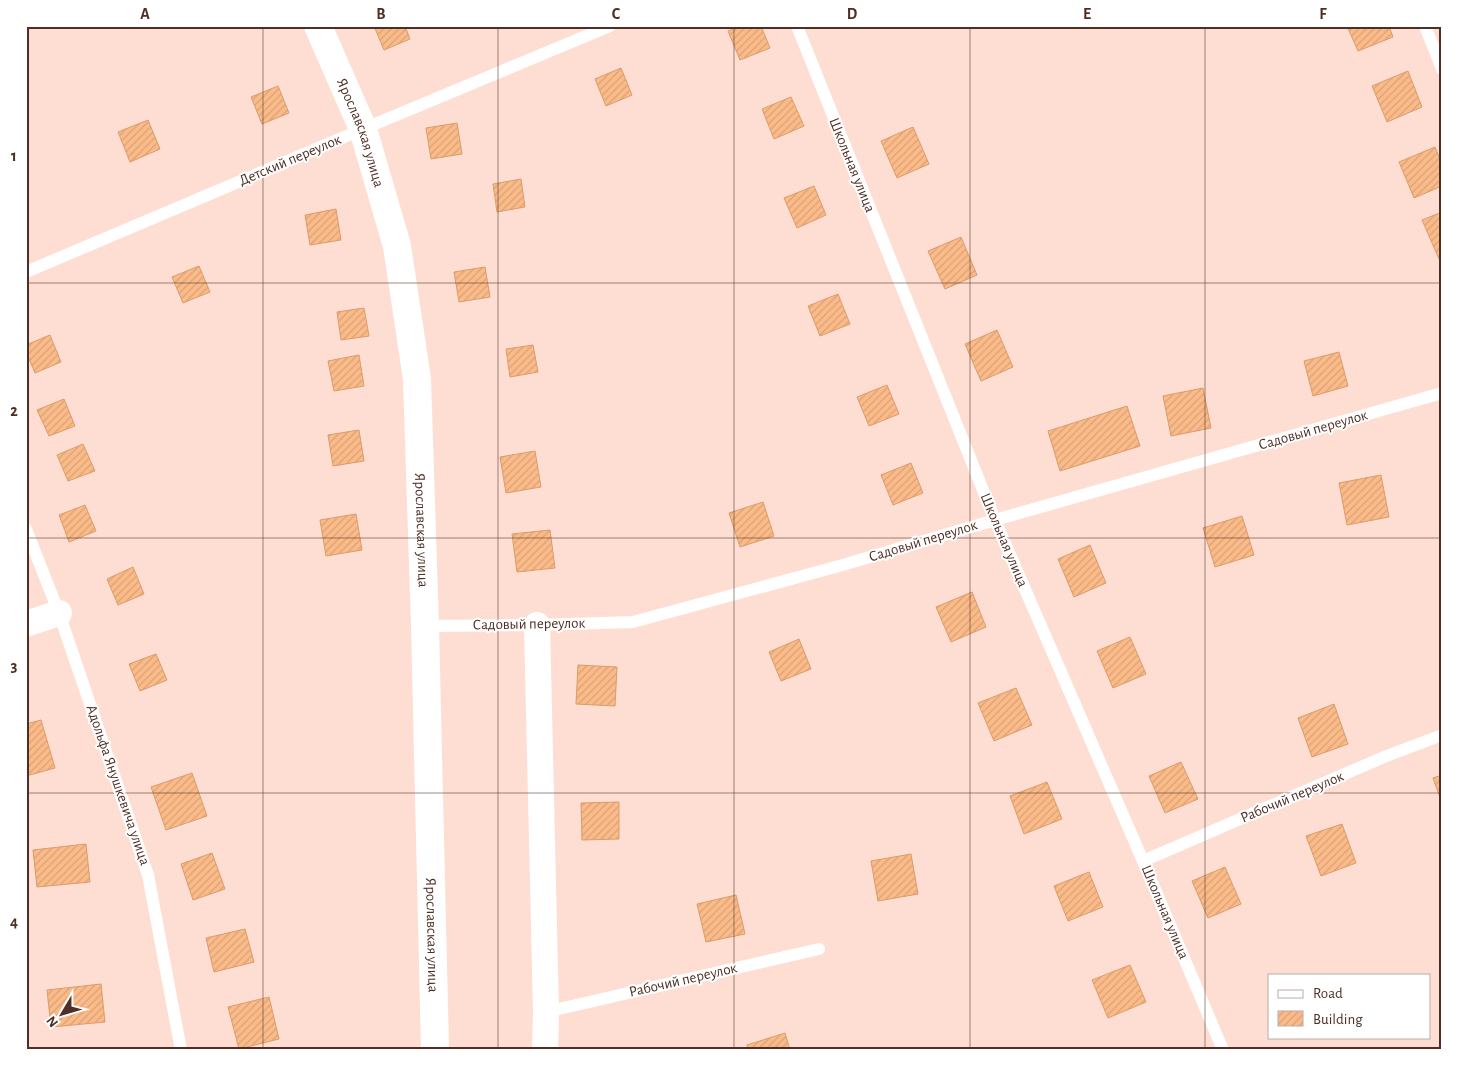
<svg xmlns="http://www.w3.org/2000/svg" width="1468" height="1076" viewBox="0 0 1468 1076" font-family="'Alegreya Sans',sans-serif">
<defs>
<pattern id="building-hatch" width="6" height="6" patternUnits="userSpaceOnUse" patternTransform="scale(1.25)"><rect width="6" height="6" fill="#fbbb89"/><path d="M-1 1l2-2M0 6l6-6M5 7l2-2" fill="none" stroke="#d9a176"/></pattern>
</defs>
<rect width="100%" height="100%" fill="#feded3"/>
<g fill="url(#building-hatch)" stroke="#da9c6b">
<path d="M374 26H405L410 39 384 50Z"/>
<path d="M739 26H761L770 48 740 60 728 31Z"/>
<path d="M1347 26H1389L1393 37 1358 51Z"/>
<path d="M621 68 632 95 606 106 595 79Z"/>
<path d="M1408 71 1422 107 1387 122 1372 86Z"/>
<path d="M278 86 289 113 262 124 251 97Z"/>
<path d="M791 97 804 126 774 139 762 109Z"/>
<path d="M148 120 160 149 130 162 118 132Z"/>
<path d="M457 123 462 154 431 159 426 128Z"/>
<path d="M913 127 929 164 897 178 881 141Z"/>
<path d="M1435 147 1442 164V186L1414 198 1399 162Z"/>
<path d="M521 179 525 207 497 212 493 184Z"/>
<path d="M814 186 826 215 797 228 784 198Z"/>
<path d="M336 209 341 240 310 245 305 215Z"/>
<path d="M1442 212V258L1439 259 1422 220Z"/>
<path d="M961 237 977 275 945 289 928 251Z"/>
<path d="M199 266 210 292 183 303 172 277Z"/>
<path d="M485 267 490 297 459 302 454 272Z"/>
<path d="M838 294 850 324 820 336 808 306Z"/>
<path d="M364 308 369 336 341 340 337 312Z"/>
<path d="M997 330 1013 367 981 381 965 344Z"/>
<path d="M50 335 61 362 35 373 26 352V345Z"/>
<path d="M533 345 538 372 510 377 506 349Z"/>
<path d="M1339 352 1348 386 1313 396 1304 361Z"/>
<path d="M359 355 364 386 334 391 328 361Z"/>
<path d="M887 385 899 414 869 426 857 397Z"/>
<path d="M1203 388 1211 428 1171 436 1163 396Z"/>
<path d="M64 399 75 426 49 436 37 410Z"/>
<path d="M1127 406 1140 446 1060 471 1048 431Z"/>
<path d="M359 430 364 461 333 466 328 435Z"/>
<path d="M83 444 95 471 68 481 57 455Z"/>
<path d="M535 451 541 487 506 493 500 457Z"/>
<path d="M911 463 923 493 893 505 881 475Z"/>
<path d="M1381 475 1389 517 1347 525 1339 483Z"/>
<path d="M763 502 774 536 740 547 729 513Z"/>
<path d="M85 505 96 531 69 542 59 515Z"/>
<path d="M356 514 362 550 326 556 320 520Z"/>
<path d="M1242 516 1254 555 1215 567 1203 528Z"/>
<path d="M550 530 555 568 517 572 512 534Z"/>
<path d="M1090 545 1106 583 1074 597 1058 559Z"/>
<path d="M133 567 144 594 118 605 107 579Z"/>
<path d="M972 592 986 627 951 642 936 607Z"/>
<path d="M1130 637 1146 674 1113 688 1097 651Z"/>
<path d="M799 639 811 669 781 681 769 652Z"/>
<path d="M156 654 167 680 140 691 129 664Z"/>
<path d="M578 665 617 667 615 706 576 704Z"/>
<path d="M1016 688 1032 725 994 741 978 703Z"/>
<path d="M1334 704 1348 744 1312 757 1298 718Z"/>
<path d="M41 720 55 768 26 776V724Z"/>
<path d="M1181 762 1198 799 1165 813 1149 776Z"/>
<path d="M192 773 207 816 166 830 151 787Z"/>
<path d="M1442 775V803L1433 778Z"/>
<path d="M1047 782 1062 819 1024 834 1010 796Z"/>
<path d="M619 802V839L582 840 581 803Z"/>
<path d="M1342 824 1356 863 1321 876 1306 836Z"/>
<path d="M86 844 90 882 37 887 33 850Z"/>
<path d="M212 853 225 889 193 900 181 864Z"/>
<path d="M911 854 918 894 878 901 871 861Z"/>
<path d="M1225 867 1241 904 1208 918 1192 881Z"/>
<path d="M1089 872 1103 907 1068 921 1054 886Z"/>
<path d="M736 895 745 934 706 942 697 904Z"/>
<path d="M245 929 254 962 214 972 206 938Z"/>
<path d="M1130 965 1146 1002 1108 1018 1092 980Z"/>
<path d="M101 984 105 1022 51 1027 47 990Z"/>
<path d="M269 997 279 1039 239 1049 228 1007Z"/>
<path d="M785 1033 790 1050H748L747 1045Z"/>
</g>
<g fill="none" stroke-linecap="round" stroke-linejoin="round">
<g stroke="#fff" stroke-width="12">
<path d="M797 26 995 520 1143 861 1223 1050"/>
<path d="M1425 26 1442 69"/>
<path d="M26 272 363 129 610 26"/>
<path d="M26 529 59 613 148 875 181 1050"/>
<path d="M425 626 537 625 633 622 839 566 995 520 1442 393"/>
<path d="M1143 861 1384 757 1442 735"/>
<path d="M546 1012 819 949"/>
</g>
<g stroke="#fff" stroke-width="26">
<path d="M26 624 59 613"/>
<path d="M537 625 546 1012 545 1050"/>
</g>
<path stroke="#fff" stroke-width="28" id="s1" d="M318 26 363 129 397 246 417 379 425 626 435 1050"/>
</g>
<path fill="none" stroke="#4f2f25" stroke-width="1" stroke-opacity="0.55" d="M263 26V1050M498 26V1050M734 26V1050M970 26V1050M1205 26V1050M26 283H1442M26 538H1442M26 793H1442"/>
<g text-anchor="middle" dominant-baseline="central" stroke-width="4" stroke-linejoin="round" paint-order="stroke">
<g font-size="15" fill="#4f2f25" stroke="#fff">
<text stroke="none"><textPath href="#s1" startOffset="115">Ярославская улица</textPath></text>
<text transform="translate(290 160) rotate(-23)">Детский переулок</text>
<text transform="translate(852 165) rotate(68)">Школьная улица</text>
<text transform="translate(1313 430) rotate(-16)">Садовый переулок</text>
<text stroke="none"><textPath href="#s1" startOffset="520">Ярославская улица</textPath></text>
<text transform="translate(1004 540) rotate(67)">Школьная улица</text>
<text transform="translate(923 541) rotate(-17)">Садовый переулок</text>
<text transform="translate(529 624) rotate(-1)">Садовый переулок</text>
<text transform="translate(118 785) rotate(71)">Адольфа Янушкевича улица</text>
<text transform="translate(1292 797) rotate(-23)">Рабочий переулок</text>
<text transform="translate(1165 912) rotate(67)">Школьная улица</text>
<text stroke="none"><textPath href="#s1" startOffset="925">Ярославская улица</textPath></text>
<text transform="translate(683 980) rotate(-13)">Рабочий переулок</text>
</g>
</g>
<rect width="1468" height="1076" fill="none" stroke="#ffffff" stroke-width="55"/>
<rect x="1268" y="974" width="162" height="65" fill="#ffffff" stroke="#b9aca8"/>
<rect x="1278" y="990" width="25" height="8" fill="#ffffff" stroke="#b9aca8"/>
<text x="1313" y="998" font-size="15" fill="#4f2f25">Road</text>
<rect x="1278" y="1011" width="25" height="15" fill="url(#building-hatch)" stroke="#b9aca8"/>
<text x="1313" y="1024" font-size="15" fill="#4f2f25">Building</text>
<g transform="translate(62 1014) rotate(232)" stroke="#ffffff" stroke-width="4" paint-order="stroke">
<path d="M0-4L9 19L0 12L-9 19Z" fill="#4f2f25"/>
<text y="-8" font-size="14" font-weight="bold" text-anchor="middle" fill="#4f2f25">N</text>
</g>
<rect x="28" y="28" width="1412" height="1020" fill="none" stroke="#4f2f25" stroke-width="2"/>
<g font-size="16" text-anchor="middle" font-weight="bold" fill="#4f2f25">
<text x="145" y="19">A</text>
<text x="381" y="19">B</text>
<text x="616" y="19">C</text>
<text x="852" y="19">D</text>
<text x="1087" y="19">E</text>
<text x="1323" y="19">F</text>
<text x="14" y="161">1</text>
<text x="14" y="416">2</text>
<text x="14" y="671">3</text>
<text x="14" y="927">4</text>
</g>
</svg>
